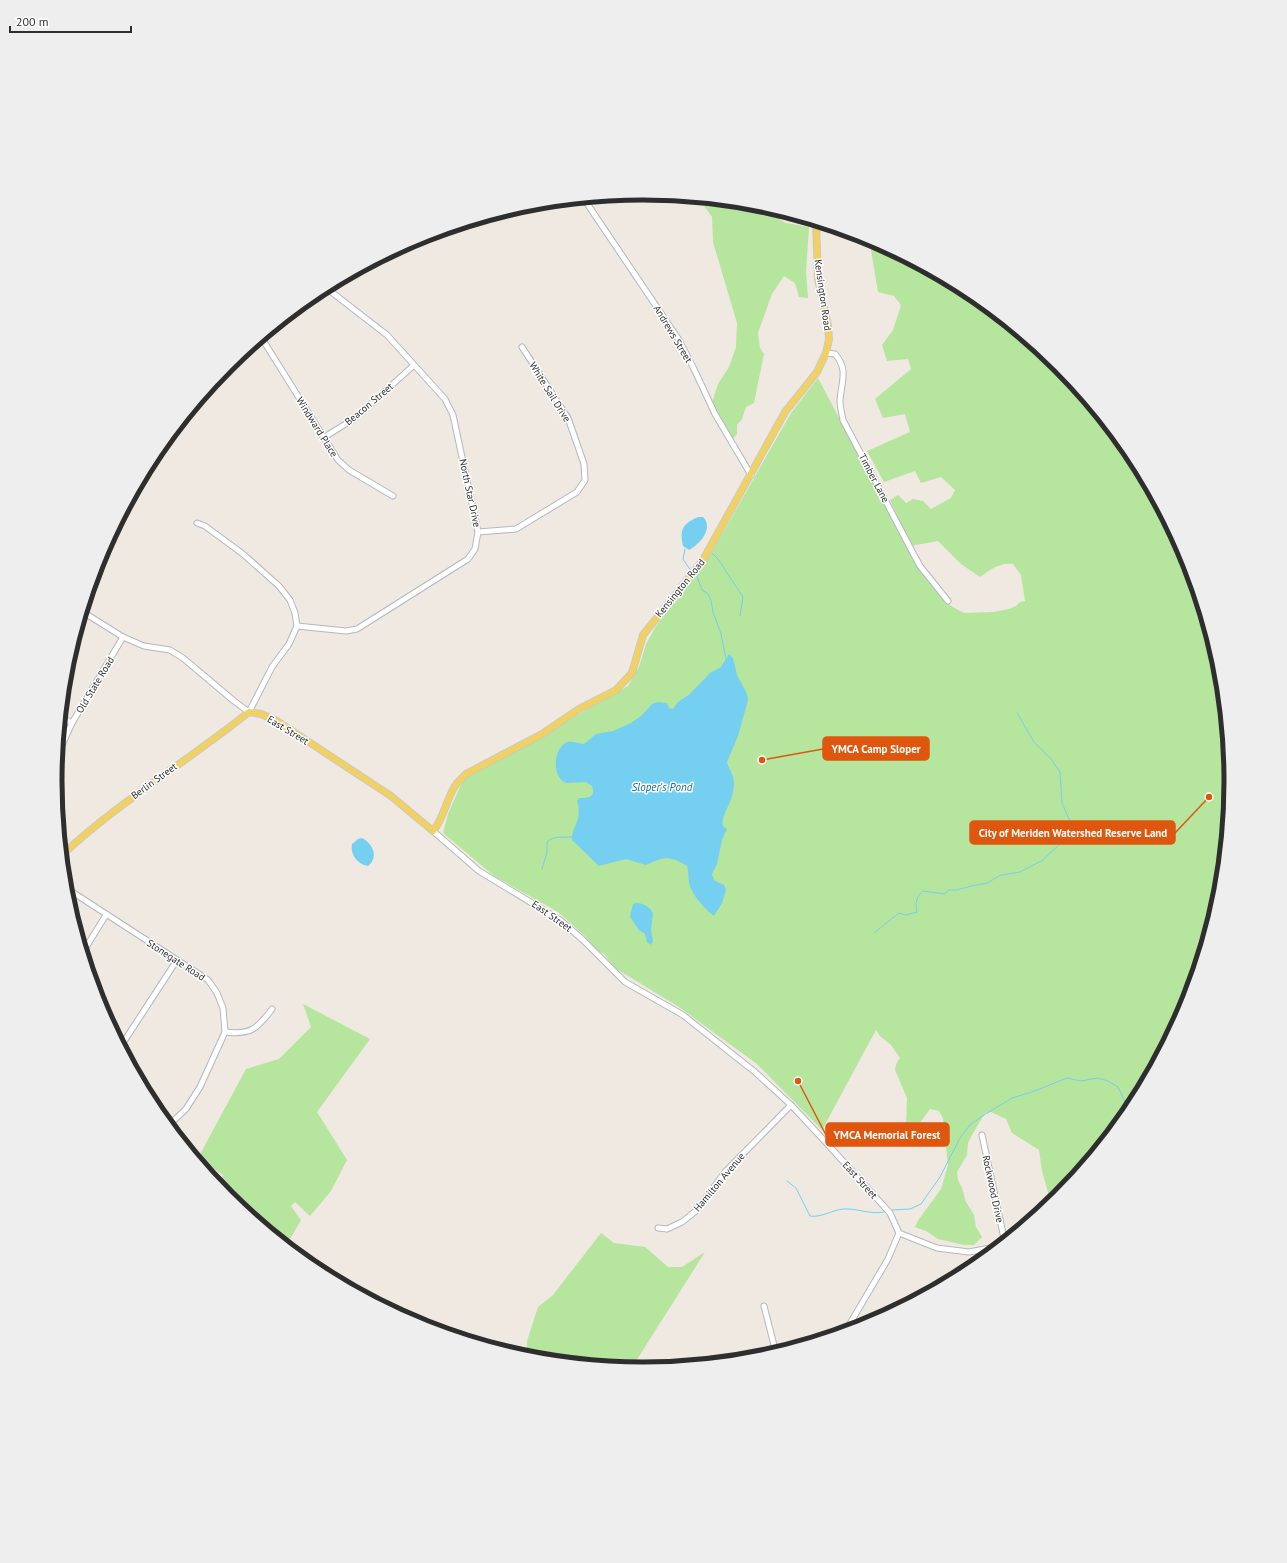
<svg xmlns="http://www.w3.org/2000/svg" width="1287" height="1563" viewBox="0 0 1287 1563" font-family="'PT Sans',sans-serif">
<rect width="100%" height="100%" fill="#efe9e1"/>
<g fill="#b6e59e">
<path d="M697 198 759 204 773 209 775 217 786 223 809 227 806 272 808 298 799 297 795 283 784 276 772 294 758 333 760 348 764 354 754 403 746 407 742 419 737 425V434L733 439 712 403 718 384 729 367 736 347 737 323 713 242 712 217 702 203Z"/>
<path d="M869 238 971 292 1060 366 1133 455 1187 557 1221 667 1232 782 1221 897 1187 1007 1133 1109 1059 1198 1049 1206V1196L1042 1171 1039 1150 1012 1133 1006 1119 991 1112 985 1113 972 1135 968 1143 967 1155 957 1172 958 1180 962 1188 966 1202 974 1215 976 1227 982 1237 974 1245H964L938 1239 926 1231 915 1227 919 1219 941 1189 948 1165 943 1118 939 1111 930 1109 914 1131 909 1134 907 1133 906 1127 907 1098 895 1070 896 1064 900 1058 891 1045 880 1036 876 1030 822 1130 757 1064 679 1007 615 968 604 954 596 950 585 936 558 912 494 876 443 833 448 814 463 780 628 686 639 667 646 644 656 626 709 557 791 413 818 378 914 560 951 606 964 613 993 612 1009 609 1016 606 1020 602 1025 601 1021 575 1013 564C1000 562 990 570 980 577L961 564 938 541 911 546 890 500 898 495 906 503 913 499 923 501 931 509 951 498 955 490 941 477 921 483 915 471 884 482 867 451 910 432 905 414 883 418 875 399 911 369 908 359 887 361 882 345 893 330 901 305 894 296 878 292Z"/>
<path d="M303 1004 370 1039 317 1112 347 1160 331 1191 310 1216 295 1202 291 1206 301 1220 286 1246 227 1197 219 1187 223 1175 198 1158 246 1069 279 1059 311 1027Z"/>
<path d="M601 1233 614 1243 645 1247 668 1267H682L705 1252 631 1369 527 1358V1341L538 1307 553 1295Z"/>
</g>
<g fill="#75cff0">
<path d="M698 517H703C714 528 700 544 689 550L683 546C679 529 683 524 698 517Z"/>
<path d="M729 654 733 658 737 675 747 694 748 700 738 736 727 762C728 767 730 769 732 774 736 782 733 794 730 802 727 809 721 819 723 826L727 829 722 840 717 864 712 874 714 880 724 885 726 890 722 903 714 916C705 909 690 893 689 882 688 876 689 872 687 866 668 855 665 857 646 865L626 859 599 866 572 840C572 825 583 820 577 801L579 798C589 798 596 797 592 786L586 782 566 783C552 777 553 751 565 743 570 740 578 743 584 744L596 734 613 731 631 723 641 716 652 704 658 702 667 703 669 708 673 709 678 702 690 694 710 673 721 667Z"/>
<path d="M362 838C373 844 379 857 368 866 357 864 350 854 352 844L358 839Z"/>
<path d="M636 903C643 903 651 907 653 914L651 930 653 941 651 945 647 942 645 934 639 930 630 917 633 904Z"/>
</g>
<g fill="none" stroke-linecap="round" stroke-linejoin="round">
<g stroke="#75cff0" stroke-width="1">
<path d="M685 549 683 559 691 571"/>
<path d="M712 553 718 559 743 597 740 616"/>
<path d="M697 577 702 590 707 593 711 600 713 612 721 634 726 659"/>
<path d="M542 869 547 852V842C554 835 563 838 572 837"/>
<path d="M874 933 899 913 906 915 917 912C915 905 916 896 923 891L945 894 948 890H957L971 886 987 883 1001 875 1020 872 1043 860 1062 842 1072 826 1062 803 1060 772 1051 759 1034 742 1017 713"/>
<path d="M787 1181 796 1188 810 1216C820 1218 833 1210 843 1209 857 1208 870 1215 884 1212"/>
<path d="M892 1210 910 1209 921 1204 940 1177 960 1138 970 1125 984 1115 1012 1098 1032 1092 1067 1078 1081 1081 1097 1078 1108 1081 1118 1087 1130 1112"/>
</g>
<g stroke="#b4b7c1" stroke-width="7">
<g id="minor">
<path d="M584 199 679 340 694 369 715 414 751 475"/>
<path d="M261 337 338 460 349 470 393 496"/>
<path d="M826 353 835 354C849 370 841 382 840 401 840 407 842 414 843 420L913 553 920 566 948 601"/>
<path d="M323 438 355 418 413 366"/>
<path d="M478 532 516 529 577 492 585 480 584 464 568 418 522 347"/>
<path d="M83 612 123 637 144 646 170 650 183 658 234 701 249 712 272 667 289 644 297 626 295 613 290 600 279 586 243 554 205 526 197 523"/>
<path d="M297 626 346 631 357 629 468 559 475 549 478 532 453 415 445 399 387 335 325 287"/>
<path d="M61 717 72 723"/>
<path d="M58 754 72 723 123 637"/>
<path d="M433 831 479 871 560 920 582 939 625 982 683 1015 755 1072 791 1105 821 1137 890 1213 899 1233 888 1259 845 1332"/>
<path d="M66 888 208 980 217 993 223 1008 225 1032 200 1087 186 1109 168 1126"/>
<path d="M83 952 106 915"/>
<path d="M225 1032C251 1035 257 1029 272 1009"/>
<path d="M121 1046 177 960"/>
<path d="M982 1135 1005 1243"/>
<path d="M658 1228 667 1229 682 1222 697 1210 725 1172 791 1105"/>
<path d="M899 1233 937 1248 969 1252 1001 1246"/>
<path d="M764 1306 776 1353"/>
</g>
</g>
<g stroke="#c9c9c9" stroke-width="8">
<path id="major" d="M62 855C120 801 188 761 249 712L261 714 277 721 391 796 433 831C445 817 446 798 457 783 460 780 463 777 466 774L542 734 579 709 616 690 632 673 643 635 703 560 785 412 817 372 826 353 829 339 828 326 818 279 816 222"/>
</g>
<use href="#minor" stroke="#fff" stroke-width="5"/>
<use href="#major" stroke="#f2d163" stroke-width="6"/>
</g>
<g text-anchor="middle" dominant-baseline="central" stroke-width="3" stroke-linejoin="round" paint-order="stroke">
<g font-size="10" fill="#2e2e2e" stroke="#fff">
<text transform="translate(823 295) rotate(82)">Kensington Road</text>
<text transform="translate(673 334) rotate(59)">Andrews Street</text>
<text transform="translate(550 392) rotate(58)">White Sail Drive</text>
<text transform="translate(369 404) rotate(-40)">Beacon Street</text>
<text transform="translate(317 427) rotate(58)">Windward Place</text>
<text transform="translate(874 478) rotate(62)">Timber Lane</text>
<text transform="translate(470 493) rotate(78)">North Star Drive</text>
<text transform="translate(680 588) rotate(-51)">Kensington Road</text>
<text transform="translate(95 685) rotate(-59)">Old State Road</text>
<text transform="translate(288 730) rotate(31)">East Street</text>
<text transform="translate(154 781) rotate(-36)">Berlin Street</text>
<text transform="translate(552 916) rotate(35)">East Street</text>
<text transform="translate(176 960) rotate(33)">Stonegate Road</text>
<text transform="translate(860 1180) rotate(48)">East Street</text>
<text transform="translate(719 1182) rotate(-50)">Hamilton Avenue</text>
<text transform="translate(993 1189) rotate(78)">Rockwood Drive</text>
</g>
<g font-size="11" font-style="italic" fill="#0d6fa3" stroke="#fff">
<text x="662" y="787">Sloper's Pond</text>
</g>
</g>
<path d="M0 0H1287V1563H0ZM62 781a581 581 0 1 1 1162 0a581 581 0 1 1-1162 0Z" fill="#eee" fill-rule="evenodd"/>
<path fill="none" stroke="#2e2e2e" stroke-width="5" d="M62 781a581 581 0 1 1 1162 0a581 581 0 1 1-1162 0Z"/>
<path fill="none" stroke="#df570e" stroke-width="1.5" d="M762 760L823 749M1209 797L1175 833M798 1081L826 1135"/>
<g fill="#df570e" stroke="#fff" stroke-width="1.5">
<circle cx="762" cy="760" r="4"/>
<circle cx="1209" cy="797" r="4"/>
<circle cx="798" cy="1081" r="4"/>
</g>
<g fill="#df570e" stroke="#df570e" stroke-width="1.5">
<rect x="823" y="737" width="106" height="23" rx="4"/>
<rect x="970" y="821" width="205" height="23" rx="4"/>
<rect x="826" y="1123" width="123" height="23" rx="4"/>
</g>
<g font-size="11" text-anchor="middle" font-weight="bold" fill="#fff">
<text x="876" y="753">YMCA Camp Sloper</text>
<text x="1073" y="837">City of Meriden Watershed Reserve Land</text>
<text x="887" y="1139">YMCA Memorial Forest</text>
</g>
<path d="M10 26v6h121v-6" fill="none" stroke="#2e2e2e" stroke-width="2"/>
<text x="16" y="26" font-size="12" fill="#2e2e2e" stroke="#ffffff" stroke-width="3" paint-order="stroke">200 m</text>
</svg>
